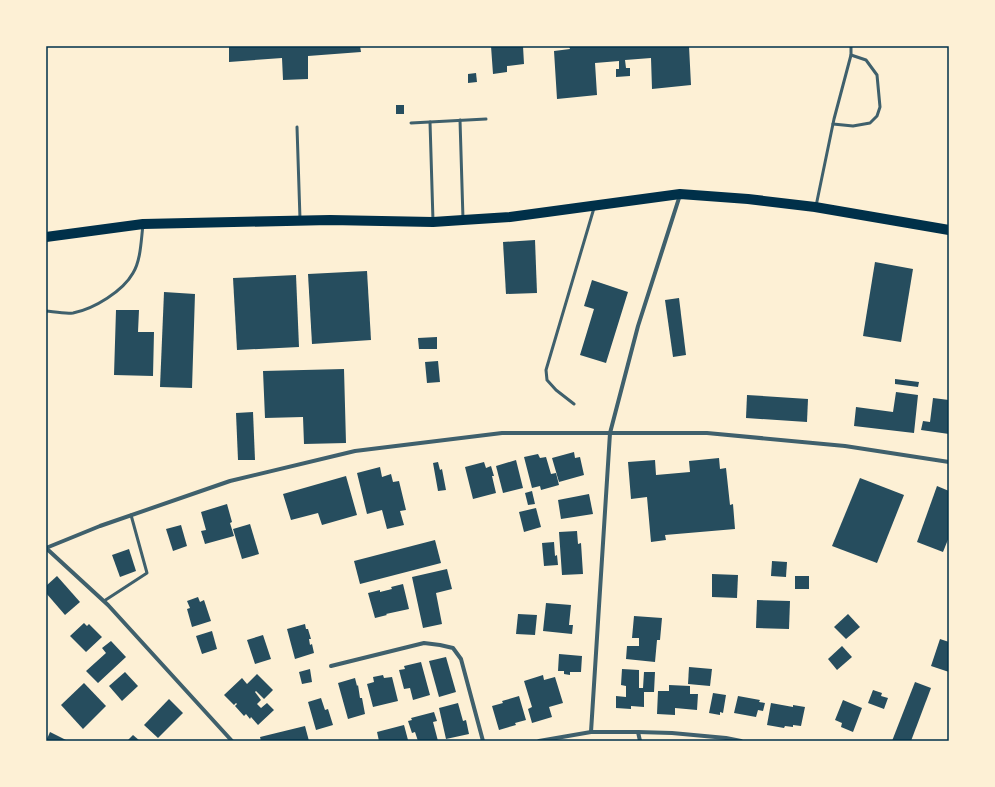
<svg xmlns="http://www.w3.org/2000/svg" width="995" height="787" viewBox="0 0 995 787" font-family="Jost,sans-serif">
<rect width="100%" height="100%" fill="#fdf0d5"/>
<g fill="#264d5e">
<path d="M229 46H360L361 52 308 56V79L283 80 282 58 229 62Z"/>
<path d="M491 46H523L524 64 507 66V72L493 74Z"/>
<path d="M569 46H689L691 85 652 89 651 58 625 60 626 68H630V76L616 77V69H619V61L595 63 597 95 557 99 554 51 570 49Z"/>
<path d="M476 73 477 82 468 83V74Z"/>
<rect x="396" y="105" width="8" height="9"/>
<path d="M535 240 537 293 506 294 503 242Z"/>
<path d="M875 262 913 269 901 342 863 336Z"/>
<path d="M367 271 371 340 312 344 308 274Z"/>
<path d="M296 275 299 347 237 350 233 278Z"/>
<path d="M592 280 628 292 606 363 580 355 594 309 584 306Z"/>
<path d="M164 292 195 294 192 388 160 387Z"/>
<path d="M679 298 686 355 673 357 665 300Z"/>
<path d="M116 310H139L138 332H154L153 376 114 375Z"/>
<path d="M437 337V349H419L418 338Z"/>
<path d="M438 361 440 382 427 383 425 362Z"/>
<path d="M344 369 346 443 304 444 303 417 265 418 263 371Z"/>
<path d="M895 379 919 382 918 387 895 384Z"/>
<path d="M896 392 918 395 914 433 854 426 856 407 893 412Z"/>
<path d="M747 395 808 399 807 422 746 418Z"/>
<path d="M933 398 949 400V434L921 430 923 421 930 422Z"/>
<path d="M253 412 255 460H238L236 413Z"/>
<path d="M574 452 575 458 580 457 584 475 559 482 552 458Z"/>
<path d="M538 454 540 458 546 457 551 474 556 473 559 485 541 490 540 486 532 488 524 457Z"/>
<path d="M719 458 720 469 726 468 730 505 733 504 735 529 665 535 666 540 651 542 647 497 631 499 628 462 655 460 656 475 690 472 689 461Z"/>
<path d="M516 460 523 488 503 493 496 466Z"/>
<path d="M438 462 440 470 442 469 446 490 438 491 433 463Z"/>
<path d="M484 462 486 468 491 466 494 476H492L496 493 473 499 465 467Z"/>
<path d="M380 467 382 477 391 474 393 482 399 481 406 510 400 511 404 525 387 529 382 510 367 514 357 473Z"/>
<path d="M346 476 357 515 322 525 318 513 291 520 283 494Z"/>
<path d="M860 478 904 495 877 563 832 546Z"/>
<path d="M937 486 949 491V537L943 552 917 542Z"/>
<path d="M532 491 535 504 528 505 525 493Z"/>
<path d="M589 494 593 514 561 519 558 500Z"/>
<path d="M227 504 232 522 230 523 234 536 205 544 201 531 206 530 201 512Z"/>
<path d="M536 508 541 527 524 532 519 512Z"/>
<path d="M250 524 259 554 242 559 233 529Z"/>
<path d="M181 525 187 546 173 551 166 529Z"/>
<path d="M577 531 578 544 581 543 583 574 562 575 559 532Z"/>
<path d="M435 540 441 563 360 584 354 561Z"/>
<path d="M554 542 555 556 557 555 558 565 544 566 542 543Z"/>
<path d="M129 549 136 571 120 577 112 555Z"/>
<path d="M772 561 787 562 786 577 771 576Z"/>
<path d="M447 569 452 589 436 593 442 624 423 628 412 577Z"/>
<path d="M712 574 738 575 737 598 712 597Z"/>
<path d="M57 576 80 602 65 615 46 593V586Z"/>
<rect x="795" y="576" width="14" height="13"/>
<path d="M403 584 409 609 386 614 387 615 375 618 368 593 380 590V592L392 589 391 587Z"/>
<path d="M198 597 200 602 204 600 211 621 192 627 187 609 190 608 187 601Z"/>
<path d="M757 600 790 601 789 629 756 628Z"/>
<path d="M546 603 571 605 569 625H573L572 634 543 631Z"/>
<path d="M518 614 537 615 535 635 516 634Z"/>
<path d="M848 614 860 627 846 639 834 627Z"/>
<path d="M634 616 662 618 660 640H657L655 662 626 659 627 646H639V638H632Z"/>
<path d="M84 623 87 626 89 624 102 637 86 652 70 636Z"/>
<path d="M305 624 306 629H308L311 639H309L310 645 312 644 314 653 295 659 287 629Z"/>
<path d="M212 631 217 649 202 654 196 636Z"/>
<path d="M263 635 271 659 255 664 247 640Z"/>
<path d="M940 639 949 642V672L931 666Z"/>
<path d="M111 641 126 657 98 683 86 671 106 653 102 648Z"/>
<path d="M842 646 852 657 837 670 828 659Z"/>
<path d="M559 654 582 656 581 672H570V675L564 674V671H558Z"/>
<path d="M446 657 456 692 439 697 429 661Z"/>
<path d="M421 662 430 695 413 700 410 688 404 689 399 670 405 669 404 666Z"/>
<path d="M689 667 712 669 710 686 688 684Z"/>
<path d="M310 669 312 682 302 684 299 672Z"/>
<path d="M622 669 639 670V688H643L644 672H655L654 692H644V707L631 706V709L616 708V696L626 697V686L621 685Z"/>
<path d="M125 672 138 686 122 701 109 686Z"/>
<path d="M257 674 273 690 264 699 256 691 255 692 261 700 257 704 261 708 267 703 274 710 258 725 251 717 250 719 246 714 244 716 235 706 237 704 236 703 234 705 224 695 242 678 247 684Z"/>
<path d="M383 675 384 678 392 677 398 701 373 707 367 684 374 682 373 677Z"/>
<path d="M543 675 544 680 555 677 563 703 549 707 552 717 532 723 528 709 532 707 524 681Z"/>
<path d="M355 678 357 686 358 685 360 698H362L365 714 348 719 338 683Z"/>
<path d="M915 682 931 688 911 741H892Z"/>
<path d="M84 683 106 706 83 729 61 705Z"/>
<path d="M669 685 690 686V694H698L697 710 675 708V715L657 714 658 691H669Z"/>
<path d="M873 690 882 693 881 696 888 698 884 709 868 703Z"/>
<path d="M713 693 726 695 723 713 720 712V715L709 713Z"/>
<path d="M519 696 526 720 515 723 516 725 499 730 492 706 503 703 502 701Z"/>
<path d="M738 696 760 700 759 702 765 703 763 711 758 710 756 717 734 713Z"/>
<path d="M321 698 325 710 328 709 333 725 316 730 308 702Z"/>
<path d="M169 699 183 713 158 738 144 725Z"/>
<path d="M843 700 862 708 853 732 841 727 842 723 835 720Z"/>
<path d="M458 703 463 721 466 720 469 734 446 739 439 708Z"/>
<path d="M771 703 793 707V705L805 707 801 726 793 725V727L785 726 784 728 767 725Z"/>
<path d="M434 712 437 721 433 722 438 741H418L415 732 412 733 408 721 412 720 411 718Z"/>
<path d="M404 725 408 740 379 741 377 732Z"/>
<path d="M305 726 309 741H261L260 737Z"/>
<path d="M50 732 68 741H46Z"/>
<path d="M133 735 140 741H127Z"/>
</g>
<g fill="none" stroke-linecap="round" stroke-linejoin="round">
<g stroke="#3f606c" stroke-width="3">
<path d="M460 120 463 219"/>
<path d="M430 122 433 221"/>
<path d="M411 123 486 119"/>
<path d="M833 124 853 126 870 123 877 116 880 107 877 75 866 60 851 55"/>
<path d="M297 127 300 219"/>
<path d="M816 206 834 119 851 55V46"/>
<path d="M46 311C55 312 65 314 73 313 94 309 123 291 133 273 141 260 141 240 143 225"/>
<path d="M574 404 556 390 547 380 546 370 594 208"/>
<path d="M104 601 147 573 131 515"/>
</g>
<g stroke="#3f606c" stroke-width="4">
<path d="M46 548 100 526 230 481 355 451 502 433H707L845 446 949 462"/>
<path d="M46 548 108 605 232 741"/>
<path d="M331 666 424 643 440 645 453 648 461 659 483 741"/>
<path d="M591 732 610 433 638 326 680 195"/>
<path d="M638 732 640 741"/>
<path d="M539 741 591 732H638L672 733 726 738 741 741"/>
</g>
<path stroke="#003049" stroke-width="10" d="M46 237 143 224 330 220 433 222 463 220 510 217 680 194 748 199 815 207 949 230"/>
</g>
<rect width="995" height="787" fill="none" stroke="#fdf0d5" stroke-width="94"/>
<rect x="47" y="47" width="901" height="693" fill="none" stroke="#003049" stroke-width="1.5"/>
</svg>
